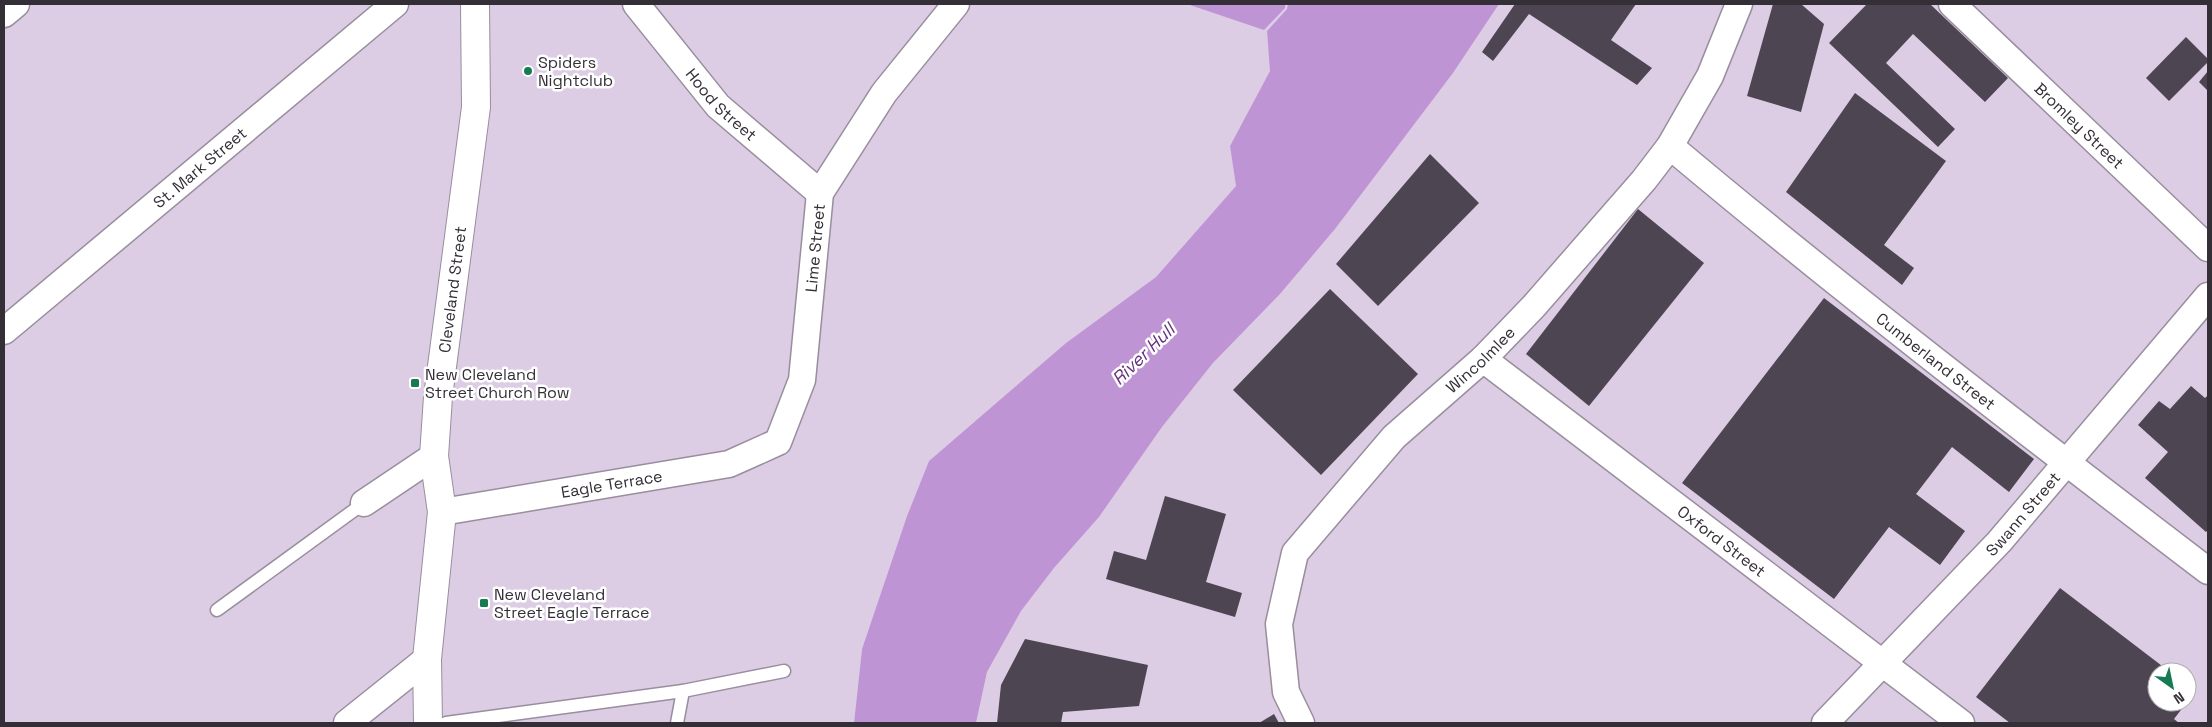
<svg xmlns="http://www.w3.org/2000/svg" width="2212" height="727" viewBox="0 0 2212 727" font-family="'Space Grotesk',sans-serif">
<rect width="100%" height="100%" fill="#e8ddee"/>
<g fill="#dccde4" fill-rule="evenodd">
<path d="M4 4H1288L1287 9 1267 31 1271 71 1230 146 1236 186 1156 277 1066 343 929 461 907 516 862 649 854 723H4Z"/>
<path d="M1499 4H2208V723H976L987 672 1021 611 1054 568 1099 517 1162 427 1213 363 1280 294 1335 229 1453 73ZM2157 672H2187V702H2157Z"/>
</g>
<g fill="#bf94d4">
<path d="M1187 4H1285V8L1264 30Z"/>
<path d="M1288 4H1499L1453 73 1335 229 1280 294 1213 363 1162 427 1099 517 1054 568 1021 611 987 672 976 723H854L862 649 907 516 929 461 1066 343 1156 277 1236 186 1230 146 1270 71 1267 31 1287 9Z"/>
</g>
<g fill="#4e4553">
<path d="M1515 4H1636L1611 40 1652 68 1637 85 1529 14 1493 61 1482 52Z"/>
<path d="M1773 4H1801L1824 24 1801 112 1747 96Z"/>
<path d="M1867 4H1930L2008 78 1985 102 1913 34 1886 63 1955 129 1938 147 1829 43Z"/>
<path d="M2186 37 2208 59V62L2169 101 2146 78Z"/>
<path d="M2208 71V91L2199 82Z"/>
<path d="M1855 93 1946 161 1884 245 1914 268 1902 285 1786 192Z"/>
<path d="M1430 154 1479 203 1378 306 1336 264Z"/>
<path d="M1638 209 1704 263 1589 406 1526 354Z"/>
<path d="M1330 289 1418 374 1321 475 1233 390Z"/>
<path d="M1824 298 2034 459 2009 492 1952 447 1916 494 1965 531 1940 565 1889 527 1834 599 1682 483Z"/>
<path d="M2191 386 2205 398 2208 395V530L2206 532 2145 478 2168 452 2138 425 2159 401 2170 409Z"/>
<path d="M1165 496 1226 514 1206 582 1242 593 1235 617 1106 579 1114 551 1146 560Z"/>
<path d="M2060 588 2170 672H2157V702H2187L2174 719 2179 723H2010L1976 697Z"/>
<path d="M1025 639 1148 665 1139 706 1063 712 1061 723H997L1001 685Z"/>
<path d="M2187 685 2195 691 2187 702Z"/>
<path d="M1274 714 1279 723H1259Z"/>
</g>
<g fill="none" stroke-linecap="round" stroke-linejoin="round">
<g stroke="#988e9d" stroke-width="15">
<g id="service">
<path d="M217 610 364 503"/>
<path d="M446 723 683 691 784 671"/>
<path d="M677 723 683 691"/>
</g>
</g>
<g stroke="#988e9d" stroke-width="29">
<g id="minor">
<path id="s1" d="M636 4 718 106 820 193"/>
<path id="s2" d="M1952 4 2208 248"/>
<path d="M4 14 16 4"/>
<path id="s3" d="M1670 146C1845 293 2026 432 2208 571"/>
<path id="s4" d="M4 331 395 4"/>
<path id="s5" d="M1483 359 1961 723"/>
<path d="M364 503 434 456"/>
<path id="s6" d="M442 512 729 464 778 442 802 380 820 193 884 93 956 4"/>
<path d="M347 723 427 659"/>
<path id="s7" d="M1301 723 1286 692 1279 624 1295 553 1394 437 1483 359 1534 306 1644 180 1670 146 1710 76 1739 4"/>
<path id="s8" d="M1825 723 1999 542 2208 296"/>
</g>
</g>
<g stroke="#988e9d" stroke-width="30">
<g id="primary">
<path id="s9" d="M428 723 427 659 442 512 434 456 438 397 476 107 475 4"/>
</g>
</g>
<use href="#service" stroke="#fff" stroke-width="12"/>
<use href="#minor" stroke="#fff" stroke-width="26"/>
<use href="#primary" stroke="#fff" stroke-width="28"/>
</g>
<g fill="#167a52" stroke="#fff" stroke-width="2">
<circle cx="528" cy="71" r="5"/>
<rect x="410" y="378" width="10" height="10" rx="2.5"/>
<rect x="479" y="598" width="10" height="10" rx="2.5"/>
</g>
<g text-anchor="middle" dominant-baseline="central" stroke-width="5" stroke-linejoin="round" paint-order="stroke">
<g font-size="16" fill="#342f36" stroke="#fff" text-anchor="start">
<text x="538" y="62">Spiders<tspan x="538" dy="18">Nightclub</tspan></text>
<text x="425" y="374">New Cleveland<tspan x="425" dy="18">Street Church Row</tspan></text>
<text x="494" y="594">New Cleveland<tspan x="494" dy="18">Street Eagle Terrace</tspan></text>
</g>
<g font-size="16" fill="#342f36" stroke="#fff">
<text stroke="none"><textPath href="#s1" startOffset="132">Hood Street</textPath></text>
<text stroke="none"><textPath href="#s2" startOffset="176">Bromley Street</textPath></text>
<text stroke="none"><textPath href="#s4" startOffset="255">St. Mark Street</textPath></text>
<text stroke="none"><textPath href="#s6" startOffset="544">Lime Street</textPath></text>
<text stroke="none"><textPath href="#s9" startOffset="436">Cleveland Street</textPath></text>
<text stroke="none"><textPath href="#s7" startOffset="444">Wincolmlee</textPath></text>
<text stroke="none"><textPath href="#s3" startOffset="342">Cumberland Street</textPath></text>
<text stroke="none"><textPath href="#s6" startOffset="172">Eagle Terrace</textPath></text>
<text stroke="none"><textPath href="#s8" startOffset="288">Swann Street</textPath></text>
<text stroke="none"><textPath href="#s5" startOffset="300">Oxford Street</textPath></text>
</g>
<g font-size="18" font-style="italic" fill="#67327e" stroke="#fff">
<text transform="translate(1143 354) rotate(-44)">River Hull</text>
</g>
</g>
<rect width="2212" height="727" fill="none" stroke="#342f36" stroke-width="10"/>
<g transform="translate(2172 687) rotate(147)"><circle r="24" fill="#ffffff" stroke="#aeacaf"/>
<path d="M0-4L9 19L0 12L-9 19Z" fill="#167a52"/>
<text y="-8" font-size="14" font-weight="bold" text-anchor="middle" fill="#342f36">N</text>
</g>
</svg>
